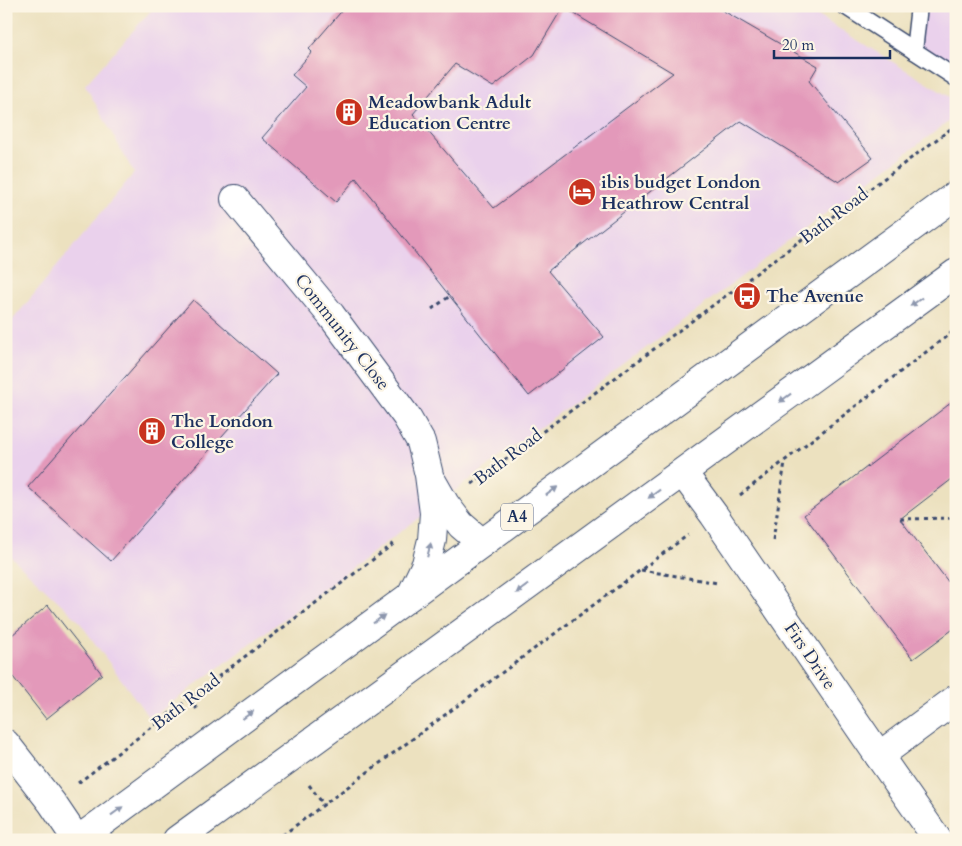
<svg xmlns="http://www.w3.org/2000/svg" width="962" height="846" viewBox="0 0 962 846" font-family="Cardo,serif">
<rect width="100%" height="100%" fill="#fcf5e5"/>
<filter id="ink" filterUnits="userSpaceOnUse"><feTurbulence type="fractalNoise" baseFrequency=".02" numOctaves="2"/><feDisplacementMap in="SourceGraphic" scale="10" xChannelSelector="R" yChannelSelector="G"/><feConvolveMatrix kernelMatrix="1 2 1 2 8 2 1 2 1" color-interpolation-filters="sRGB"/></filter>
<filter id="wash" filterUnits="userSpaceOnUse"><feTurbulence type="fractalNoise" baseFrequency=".0096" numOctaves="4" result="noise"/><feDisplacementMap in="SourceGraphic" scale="20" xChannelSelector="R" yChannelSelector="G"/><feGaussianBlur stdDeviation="1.12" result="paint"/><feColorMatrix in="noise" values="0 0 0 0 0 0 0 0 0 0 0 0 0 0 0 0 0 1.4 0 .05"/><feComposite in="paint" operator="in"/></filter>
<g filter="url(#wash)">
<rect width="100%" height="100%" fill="#ece1bf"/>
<g fill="#ead1ec">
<path d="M155 6H802L956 101V116L150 719 78 620 6 552V328L134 173 85 85Z"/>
<path d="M919 6H956V69L914 51Z"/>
</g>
<g id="blocks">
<g fill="#e399ba" fill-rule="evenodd">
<path d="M346 6H715L818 66 809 81 873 158 839 182 741 121 548 271 604 337 529 396 356 178 336 202 262 138 306 87 292 75 312 52 309 49ZM563 7 673 73 494 208 413 114 455 64 493 87 534 55Z"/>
<path d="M193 300 277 374 111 561 28 487Z"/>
<path d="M956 399V476L900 519 956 592V627L913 659 804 515Z"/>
<path d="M48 605 102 674 46 719 6 668V640Z"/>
</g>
</g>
</g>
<g filter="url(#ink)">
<use href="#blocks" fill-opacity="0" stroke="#3a4a6d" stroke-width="1"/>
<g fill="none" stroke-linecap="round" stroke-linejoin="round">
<g stroke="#3a4a6d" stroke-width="19">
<g id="service">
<path d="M845 6 956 78"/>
<path d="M914 51 919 6"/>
</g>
</g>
<g stroke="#3a4a6d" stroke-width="30">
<g id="minor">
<path d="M235 199 331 315 406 416 421 442 429 475 434 513 432 540 426 564 411 595"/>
<path d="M683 473 714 515 879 756 938 840"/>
<path d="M433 483 445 504 461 525 482 543"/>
<path d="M6 744 52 803 77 840"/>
<path d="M879 756 956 699"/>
</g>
</g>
<g stroke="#3a4a6d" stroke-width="30">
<g id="trunk">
<path d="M78 840 956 195"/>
<path d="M177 840 956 273"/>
</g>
</g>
<g stroke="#3a4a6d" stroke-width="3" stroke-dasharray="4 4" stroke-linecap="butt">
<path d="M432 309 450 296"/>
<path d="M472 484 956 125"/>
<path d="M740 495 956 329"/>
<path d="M900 519 956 518"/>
<path d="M773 540 785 462"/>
<path d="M641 570 718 583"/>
<path d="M190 699 198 711"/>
<path d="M78 783 396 542"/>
<path d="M309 785 324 805"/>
<path d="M276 840 688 535"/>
</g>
<use href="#service" stroke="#fff" stroke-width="16"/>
<use href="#minor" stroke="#fff" stroke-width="28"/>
<use href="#trunk" stroke="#fff" stroke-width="28"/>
</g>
<defs><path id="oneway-solid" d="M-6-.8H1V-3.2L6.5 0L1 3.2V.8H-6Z" transform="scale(1.25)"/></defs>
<g fill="#8d97ae">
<use href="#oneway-solid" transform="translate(916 302) rotate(144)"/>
<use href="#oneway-solid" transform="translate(785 398) rotate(144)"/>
<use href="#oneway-solid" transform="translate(552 491) rotate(-36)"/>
<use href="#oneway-solid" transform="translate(654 494) rotate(144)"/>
<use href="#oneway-solid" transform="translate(429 550) rotate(-76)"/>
<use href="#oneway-solid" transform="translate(522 589) rotate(144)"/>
<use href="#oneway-solid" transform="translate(379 619) rotate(-36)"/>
<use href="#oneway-solid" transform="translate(248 715) rotate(-36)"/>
<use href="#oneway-solid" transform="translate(117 811) rotate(-36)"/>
</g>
</g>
<defs>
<g id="building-disc" transform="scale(1.4375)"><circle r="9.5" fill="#c8321e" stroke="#fcf5e5"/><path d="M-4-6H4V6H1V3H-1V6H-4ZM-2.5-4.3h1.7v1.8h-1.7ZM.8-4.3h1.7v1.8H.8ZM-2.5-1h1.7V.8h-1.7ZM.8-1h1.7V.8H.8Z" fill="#fff"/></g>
<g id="hotel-disc" transform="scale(1.4375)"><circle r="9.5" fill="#c8321e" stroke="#fcf5e5"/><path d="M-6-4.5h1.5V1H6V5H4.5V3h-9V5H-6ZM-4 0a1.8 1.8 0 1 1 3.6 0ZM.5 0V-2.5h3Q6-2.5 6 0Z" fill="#fff"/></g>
<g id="bus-disc" transform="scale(1.4375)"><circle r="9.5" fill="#c8321e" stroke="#fcf5e5"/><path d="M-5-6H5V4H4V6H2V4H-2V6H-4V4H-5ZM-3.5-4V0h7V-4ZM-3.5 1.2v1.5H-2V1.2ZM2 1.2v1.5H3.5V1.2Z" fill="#fff"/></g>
</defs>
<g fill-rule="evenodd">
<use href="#building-disc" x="349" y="112"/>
<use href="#hotel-disc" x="582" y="192"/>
<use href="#bus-disc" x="747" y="296"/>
<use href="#building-disc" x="152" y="431"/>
</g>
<g text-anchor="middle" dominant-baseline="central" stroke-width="4.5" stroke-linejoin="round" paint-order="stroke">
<rect fill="#fcf5e5" stroke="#5e6a86" stroke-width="1" x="501" y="503.5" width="32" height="27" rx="4"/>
<g font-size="16" font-weight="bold" fill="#1b2f5e">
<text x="517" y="517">A4</text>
</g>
<g font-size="18" font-weight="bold" fill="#1b2f5e" stroke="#fcf5e5" text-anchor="start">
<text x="368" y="102">Meadowbank Adult<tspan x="368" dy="21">Education Centre</tspan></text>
<text x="601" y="182">ibis budget London<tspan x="601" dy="21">Heathrow Central</tspan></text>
<text x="766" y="296">The Avenue</text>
<text x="171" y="421">The London<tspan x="171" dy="21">College</tspan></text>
</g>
<g font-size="18" fill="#1b2f5e" stroke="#fcf5e5">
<text transform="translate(834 216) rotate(-37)">Bath Road</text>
<text transform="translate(342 332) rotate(52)">Community Close</text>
<text transform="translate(508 457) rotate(-37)">Bath Road</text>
<text transform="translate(810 656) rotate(56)">Firs Drive</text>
<text transform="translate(186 702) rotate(-37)">Bath Road</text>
</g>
</g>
<rect width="962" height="846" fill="none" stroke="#fcf5e5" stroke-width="25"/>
<path d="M774 50v8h116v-8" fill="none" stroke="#1b2f5e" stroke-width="2.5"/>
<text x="782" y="50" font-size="15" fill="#1b2f5e" stroke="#fcf5e5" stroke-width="4" paint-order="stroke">20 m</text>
</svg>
